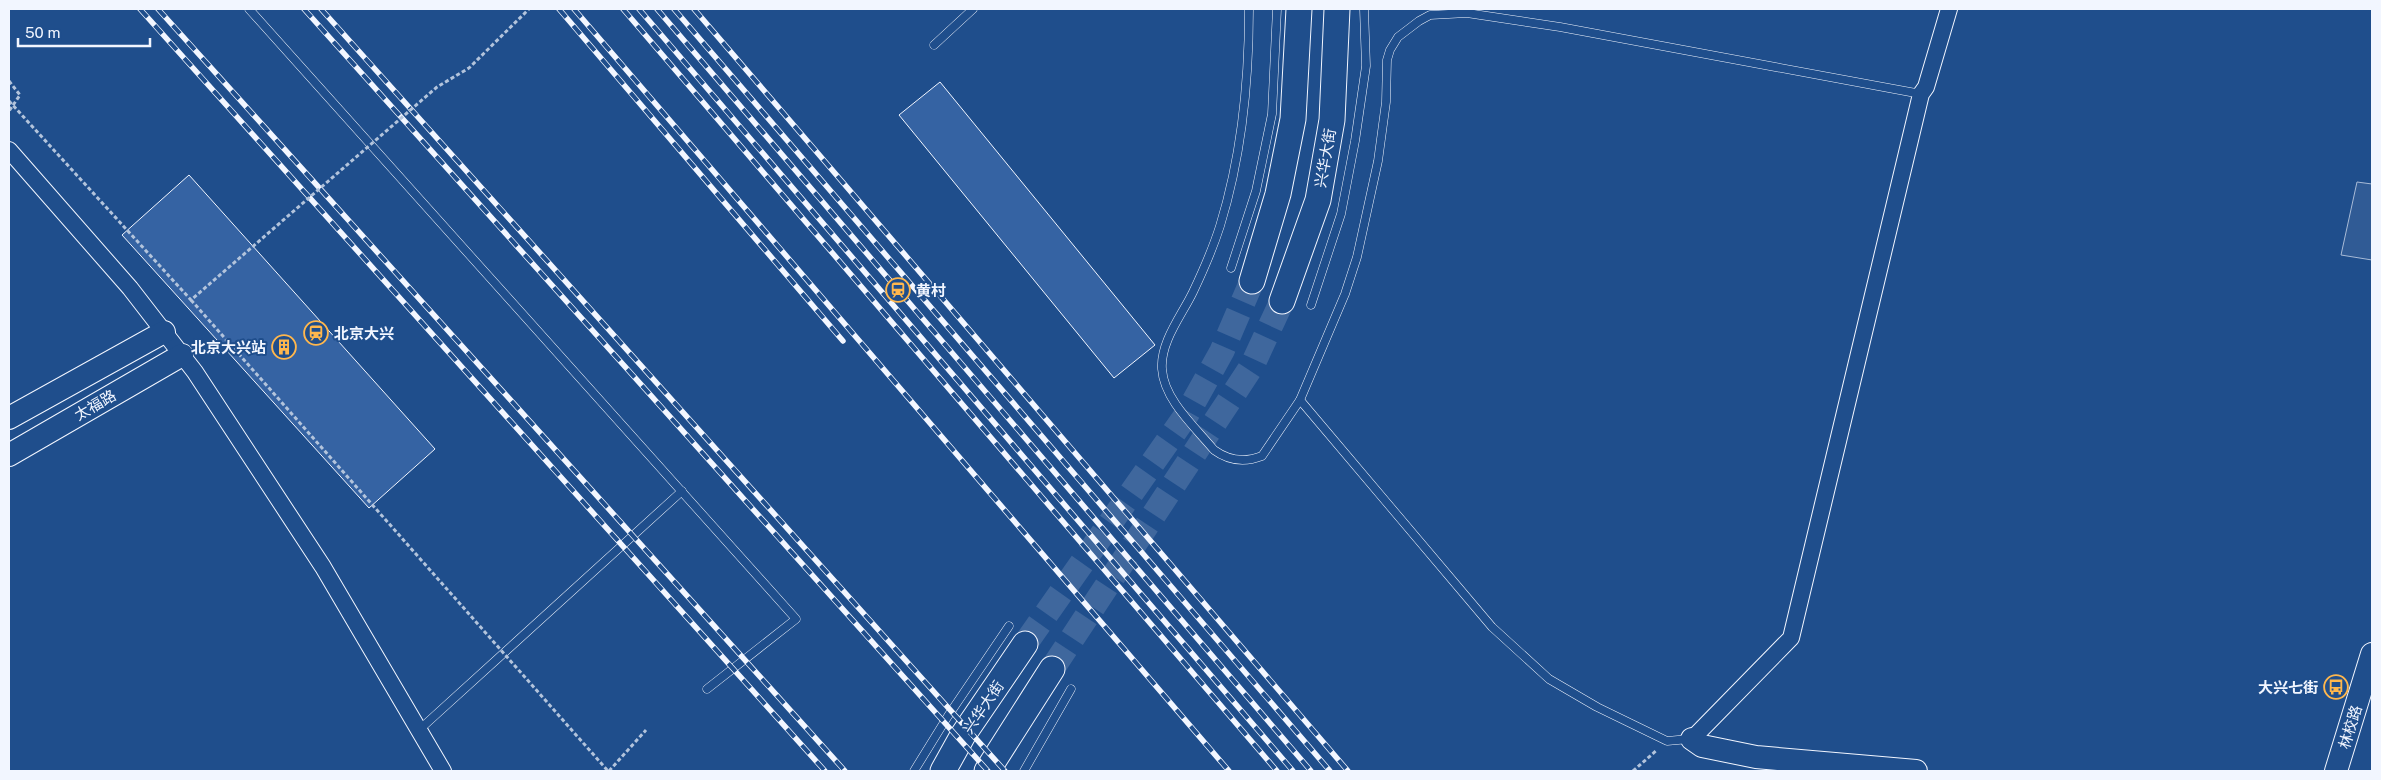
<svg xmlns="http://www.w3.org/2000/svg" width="2381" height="780" viewBox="0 0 2381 780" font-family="'Public Sans','Noto Sans SC',sans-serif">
<rect width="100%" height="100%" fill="#1f4e8c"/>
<path fill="#305b95" stroke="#a8bbd7" d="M2357 182 2372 184V260L2341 255Z"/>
<g fill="#3563a3" stroke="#f2f6ff">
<path d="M940 82 1155 345 1114 378 899 115Z"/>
<path d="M189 175 435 449 369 508 122 235Z"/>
</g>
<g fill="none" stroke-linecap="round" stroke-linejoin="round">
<g stroke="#3f679d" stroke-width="25" stroke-dasharray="25 12" stroke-linecap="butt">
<path d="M1025 644 1187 414 1222 351 1252 281"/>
<path d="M1052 669 1252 366 1282 301"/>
</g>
<g stroke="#f2f6ff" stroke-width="9">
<g id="lane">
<path d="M249 9 796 619 707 689"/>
<path d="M1249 9C1249 83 1242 155 1220 226 1213 248 1203 271 1193 292 1182 315 1160 342 1162 369 1164 400 1195 427 1214 450 1229 461 1244 463 1262 456L1300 400 1345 294 1357 257 1378 161 1386 102 1387 60 1390 50 1398 37 1419 21 1430 15 1467 13 1560 27 1921 94"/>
<path d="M934 45 973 9"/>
<path d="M1231 268 1256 191 1272 114 1277 9"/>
<path d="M1311 305 1341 214 1355 141 1366 66 1364 9"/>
<path d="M1300 400 1492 627 1549 679 1597 707 1667 741 1689 739"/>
<path d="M419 730 682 491"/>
<path d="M914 771 948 716 1009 626"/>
<path d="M1024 771 1071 689"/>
</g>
</g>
<g stroke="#f2f6ff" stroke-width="18">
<g id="street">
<path d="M9 150 130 288 195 372 323 567 443 771"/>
<path d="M1692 739 1791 638 1921 94 1926 87 1949 9"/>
</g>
</g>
<g stroke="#f2f6ff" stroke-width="24">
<g id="secondary">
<path d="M9 418 164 332"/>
<path d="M9 455 182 355"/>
<path d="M1692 739 1702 746 1756 757 1916 771"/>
<path d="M2336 771 2372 654"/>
</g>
</g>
<g stroke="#f2f6ff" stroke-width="27">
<g id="primary">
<path d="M1252 281 1278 194 1293 119 1299 9"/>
<path d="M1282 301 1318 200 1332 120 1337 9"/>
<path d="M943 771 963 735 1025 644"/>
<path d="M987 771 1052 669"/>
</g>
</g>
<g stroke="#b3c4dc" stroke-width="3" stroke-dasharray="4 2.5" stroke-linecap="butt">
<path d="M9 81 20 95 9 111"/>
<path d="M609 771 646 730"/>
<path d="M1633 771 1657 750"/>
</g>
<use href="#lane" stroke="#1f4e8c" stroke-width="8"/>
<use href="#street" stroke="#1f4e8c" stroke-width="16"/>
<use href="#secondary" stroke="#1f4e8c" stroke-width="22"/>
<use href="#primary" stroke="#1f4e8c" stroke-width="25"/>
<g stroke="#f2f6ff" stroke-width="5.5">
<g id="rail">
<path d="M140 9 825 771"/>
<path d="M158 9 845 771"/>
<path d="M304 9 988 771"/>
<path d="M321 9 1005 771"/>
<path d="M559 9 843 341"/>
<path d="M574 9 1229 771"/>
<path d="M623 9 1277 771"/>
<path d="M639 9 1293 771"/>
<path d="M657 9 1311 771"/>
<path d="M674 9 1330 771"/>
<path d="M694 9 1348 771"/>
</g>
</g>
<use href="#rail" stroke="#1f4e8c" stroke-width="4" stroke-dasharray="11" stroke-linecap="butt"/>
<g stroke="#b3c4dc" stroke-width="3" stroke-dasharray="4 2.5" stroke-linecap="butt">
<path d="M9 101 191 300 437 87 469 68 529 9"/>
<path d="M191 300 608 771"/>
</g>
</g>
<defs>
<g id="station-ring" transform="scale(1.25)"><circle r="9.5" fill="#1f4e8c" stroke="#ffb74d" stroke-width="1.5"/><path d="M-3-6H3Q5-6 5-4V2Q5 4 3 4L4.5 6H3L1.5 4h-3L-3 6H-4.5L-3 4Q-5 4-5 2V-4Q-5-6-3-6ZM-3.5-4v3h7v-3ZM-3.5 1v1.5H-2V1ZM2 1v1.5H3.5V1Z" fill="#ffb74d"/></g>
<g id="building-ring" transform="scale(1.25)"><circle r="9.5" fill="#1f4e8c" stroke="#ffb74d" stroke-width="1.5"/><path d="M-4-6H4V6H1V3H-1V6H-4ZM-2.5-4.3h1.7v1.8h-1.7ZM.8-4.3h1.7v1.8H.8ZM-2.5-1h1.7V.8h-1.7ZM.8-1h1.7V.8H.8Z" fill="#ffb74d"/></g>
<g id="bus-ring" transform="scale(1.25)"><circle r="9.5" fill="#1f4e8c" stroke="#ffb74d" stroke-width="1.5"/><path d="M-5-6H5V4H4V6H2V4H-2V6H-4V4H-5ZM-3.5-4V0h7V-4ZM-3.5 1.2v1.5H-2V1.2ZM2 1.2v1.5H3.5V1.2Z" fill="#ffb74d"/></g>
</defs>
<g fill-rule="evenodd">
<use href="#station-ring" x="898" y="290"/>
<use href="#station-ring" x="316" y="333"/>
<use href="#building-ring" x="284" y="347"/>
<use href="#bus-ring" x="2336" y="687"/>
</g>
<g text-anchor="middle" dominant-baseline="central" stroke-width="4" stroke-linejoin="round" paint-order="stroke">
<g font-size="15" fill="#f2f6ff" stroke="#1f4e8c">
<text transform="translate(1325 158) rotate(-80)">兴华大街</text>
<text transform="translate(95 405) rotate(-30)">太福路</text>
<text transform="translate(983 707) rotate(-56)">兴华大街</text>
<text transform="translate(2350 727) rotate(-73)">林校路</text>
</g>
<g font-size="15" font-weight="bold" fill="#f2f6ff" stroke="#1f4e8c" text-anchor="start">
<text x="916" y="290">黄村</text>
<text x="334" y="333">北京大兴</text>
<text x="266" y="347" text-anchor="end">北京大兴站</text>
<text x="2318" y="687" text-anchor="end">大兴七街</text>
</g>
</g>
<rect width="2381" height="780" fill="none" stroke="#f2f6ff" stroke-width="20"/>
<path d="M18 38v8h132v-8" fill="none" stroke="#f2f6ff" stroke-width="2.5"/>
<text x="25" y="38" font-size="15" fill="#f2f6ff" stroke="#1f4e8c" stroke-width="4" paint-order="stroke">50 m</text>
</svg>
